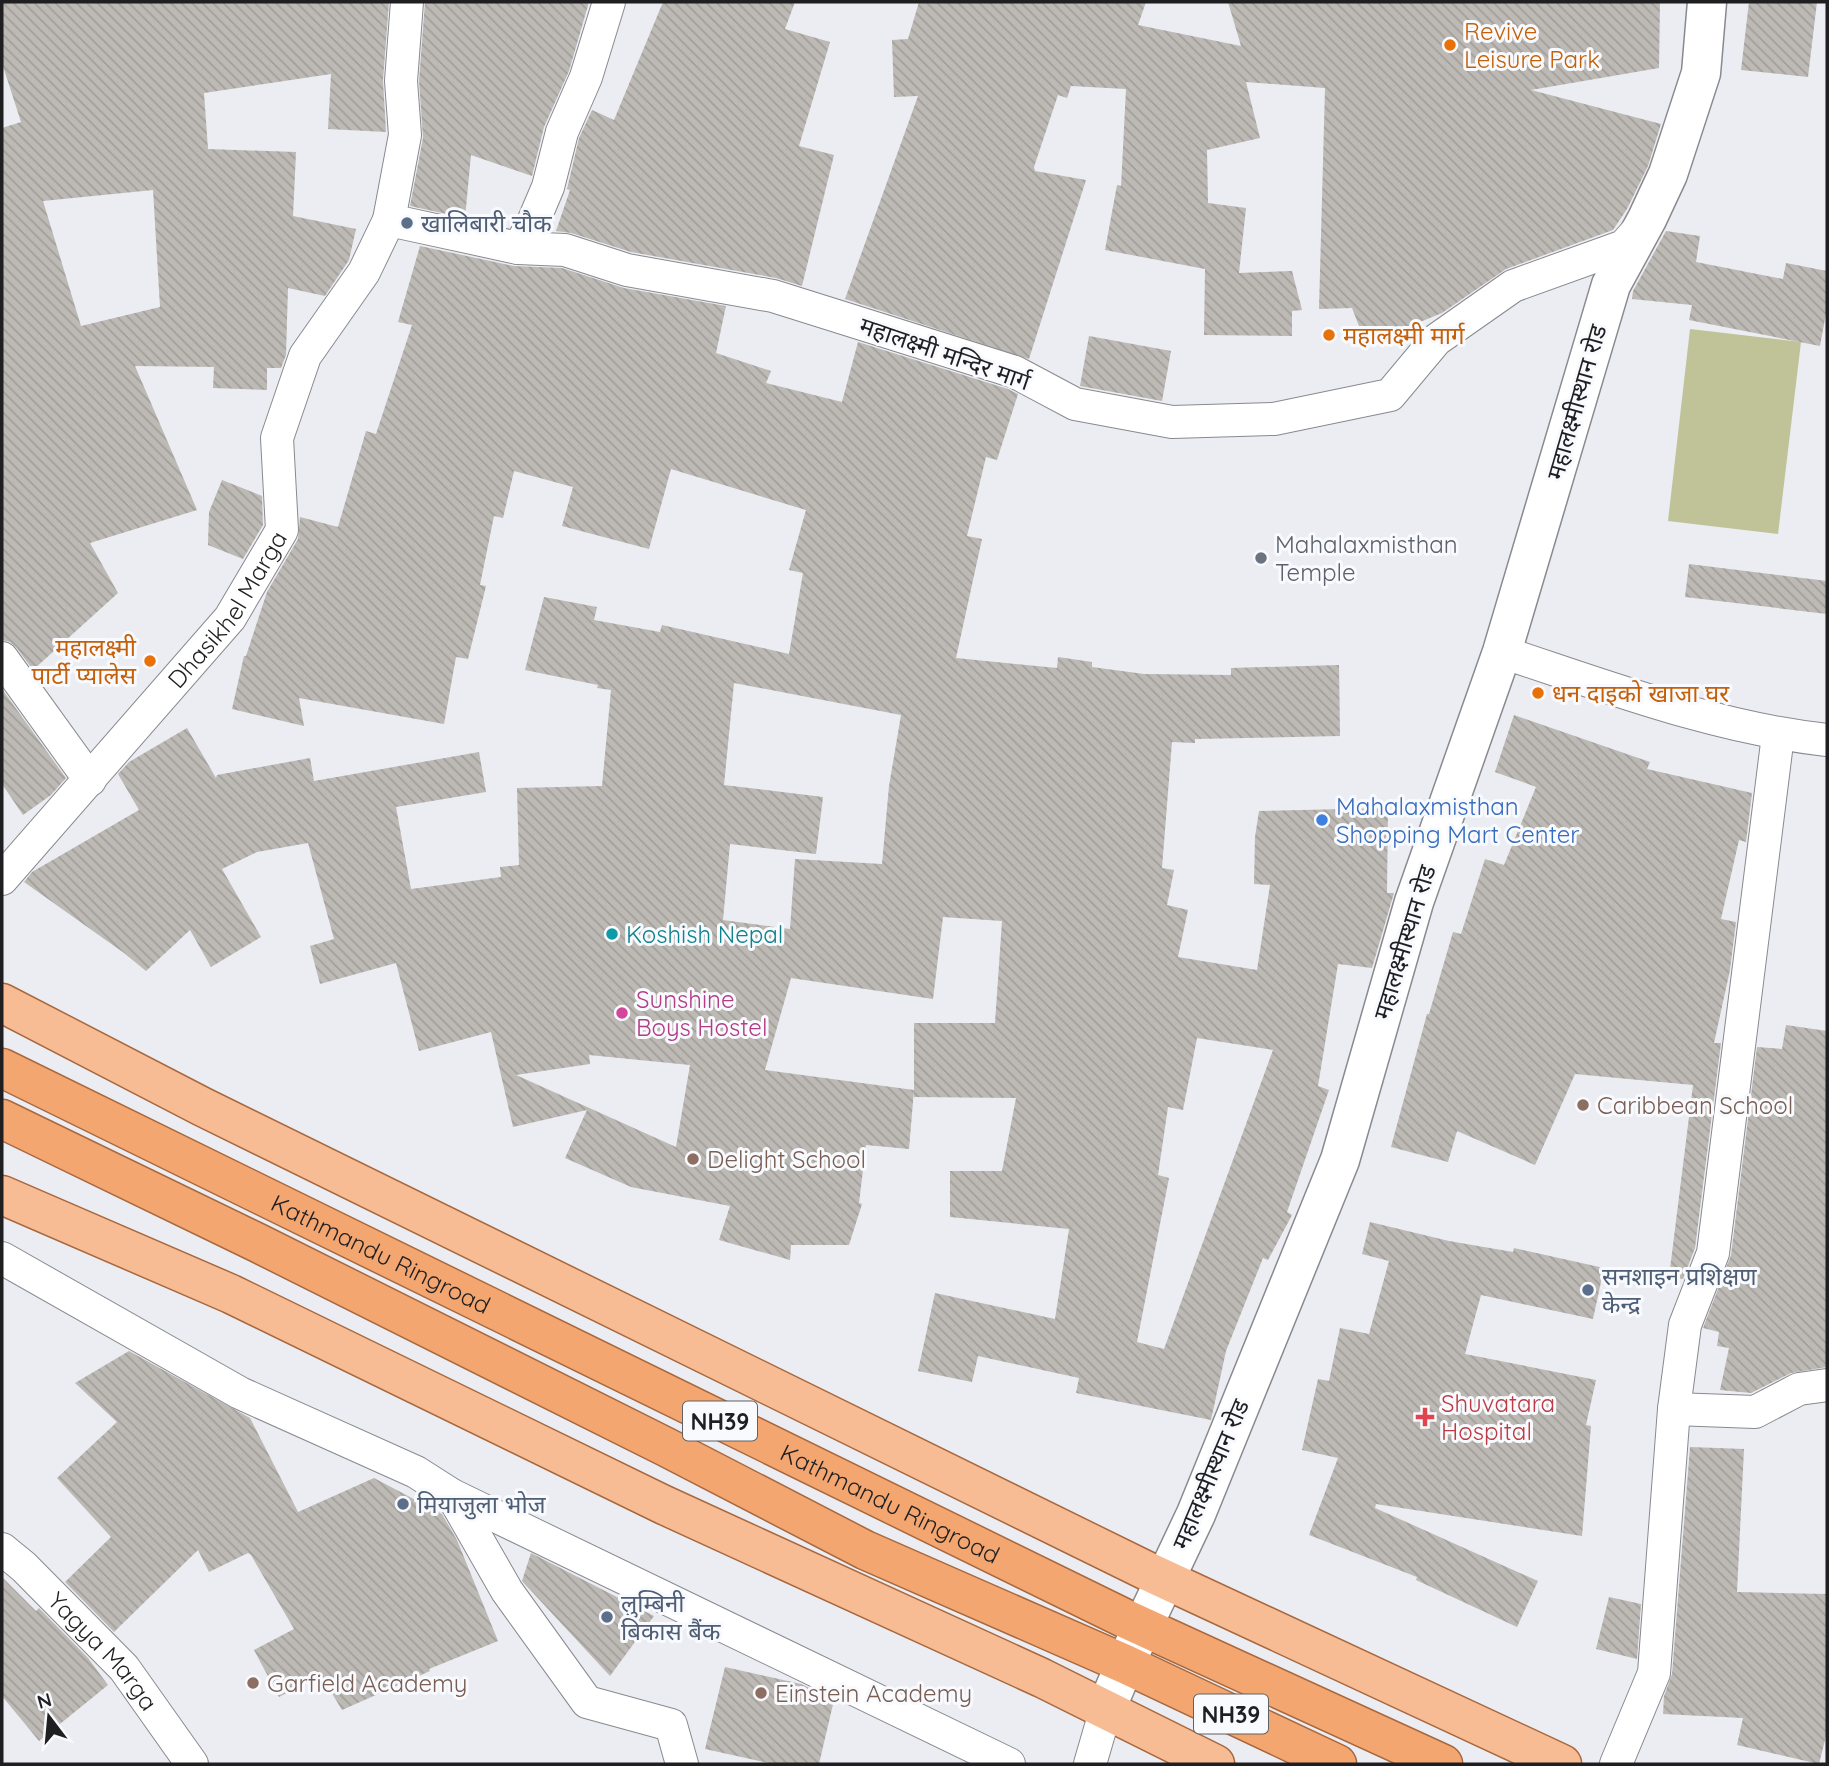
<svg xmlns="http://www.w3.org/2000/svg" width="1829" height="1766" viewBox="0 0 1829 1766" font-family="Quicksand,'Noto Sans Devanagari',sans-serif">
<defs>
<pattern id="building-back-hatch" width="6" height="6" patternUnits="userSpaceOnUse" patternTransform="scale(1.75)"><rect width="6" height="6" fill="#bdb9b4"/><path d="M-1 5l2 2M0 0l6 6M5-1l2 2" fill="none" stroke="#a29f9a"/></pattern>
</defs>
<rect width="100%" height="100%" fill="#ebedf3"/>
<path fill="#c0c398" d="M1690 329 1801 342 1778 534 1668 521Z"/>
<g fill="url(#building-back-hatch)" fill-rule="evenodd">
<path d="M2 2H389L383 80 386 132 328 129 331 74 204 93 208 149 296 152 293 216 356 229 349 260 325 296 288 288 286 355 281 368H267V390L213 388 214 367 135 366 197 510 90 543 118 593 33 670 16 647 10 642 2 640V128L21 122 2 63ZM153 190 160 307 81 326 43 201Z"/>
<path d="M425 2H589L569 71 544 127 532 176 471 155 465 218 410 206 423 138 419 81Z"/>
<path d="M663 2H795L785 29 830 42 799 146 834 155 802 286 776 278 631 252 571 233 556 231 570 190 567 189 579 138 592 110 614 120Z"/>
<path d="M919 2H1146L1138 25 1241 46 1228 2H1660L1659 68 1531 90 1661 124 1648 166 1627 209 1613 230 1506 269 1442 313 1366 344 1352 308 1319 309 1325 88 1246 82 1260 138 1207 150 1208 203 1246 208 1239 273 1292 271 1302 310 1292 311V336L1204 335 1205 269 1105 250 1117 185 1121 186 1126 89 1071 86 1067 98 1058 95 1034 167 1035 171 1086 180 1029 359 845 299 918 96 894 97 892 40 908 39Z"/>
<path d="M1749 2H1817L1808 77 1741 70Z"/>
<path d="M1666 231 1700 236 1696 262 1783 279 1786 263 1827 271V308L1820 346 1689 320 1692 305 1632 299 1633 291Z"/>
<path d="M420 246 514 266 562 268 624 288 726 306 716 353 771 371 766 383 842 402 858 342 1008 389 1018 394 997 460 986 457 967 536 982 539 956 658 1057 668 1058 657 1092 662V667L1144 674 1231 675V668L1339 665 1340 736 1195 739V743L1172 742 1162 868 1174 870 1167 905 1188 910 1178 957 1257 970 1270 885 1254 884 1255 837 1259 811 1388 808 1387 893H1394L1372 968 1338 964 1318 1086 1329 1090 1287 1212 1292 1215 1268 1260 1263 1258 1226 1351 1211 1420 1076 1393 1079 1378 978 1356 972 1382 918 1371 935 1293 1055 1319 1069 1229 950 1217V1171H1002L1016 1098 914 1097V1023H995L1002 921 943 917 933 999 791 978 765 1070 914 1090 909 1149 866 1145 859 1203 862 1204 849 1245H791L790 1260 719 1240 730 1206 631 1187 565 1158 587 1110 513 1127 491 1032 419 1051 396 963 320 984 310 946 334 939 308 843 257 852 222 869 261 937 211 967 190 930 146 971 124 953 24 882 32 872 139 810 118 774 129 762 187 728 216 778 217 775 310 758 314 781 479 752 486 792 396 807 411 889 501 877 500 867 519 865 517 788 602 786 611 690 597 688 598 685 525 670 544 597 597 607 594 620 660 632 662 625 789 654 803 573 789 570 806 510 671 469 649 549 562 526 573 487 514 471 503 518 494 516 480 585 486 586 468 659 456 657 444 724 299 698 304 726 232 709 244 656H246L267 592 298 539 300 517 338 527 366 431 376 434 412 325 398 322ZM734 683 901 715 889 786 882 864 795 859 790 929 723 920 730 844 816 854 823 797 724 785ZM1197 1038 1273 1050 1164 1349 1137 1342 1169 1178 1158 1175 1168 1107 1183 1110ZM589 1055 690 1065 676 1147 516 1075 590 1064Z"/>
<path d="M1089 336 1171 351 1162 401 1080 386Z"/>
<path d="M222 480 262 496 263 525 243 559 208 545 209 512Z"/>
<path d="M1689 564 1827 581V614L1685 597Z"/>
<path d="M2 689 66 778 51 795 23 815 2 784Z"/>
<path d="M1514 715 1650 762 1647 769 1752 793 1746 842 1739 840 1721 919 1736 922 1730 970 1714 1043H1721L1695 1248 1683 1279 1669 1277 1693 1085 1575 1074 1535 1165 1457 1131 1448 1162 1391 1147 1427 1014H1429L1453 932 1461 934 1485 859 1504 865 1536 787 1495 772Z"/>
<path d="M1786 1025 1827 1031V1367L1791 1373 1751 1393 1720 1390 1729 1348 1717 1346 1719 1332 1703 1328 1731 1255 1757 1047 1782 1049Z"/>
<path d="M1370 1222 1449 1241 1513 1252 1514 1248 1604 1268 1593 1319 1481 1295 1465 1354 1596 1380 1586 1425 1591 1426 1582 1536 1376 1504 1375 1508 1538 1581 1517 1627 1416 1580 1417 1577 1309 1535 1338 1458 1302 1450 1318 1379 1329 1381 1340 1328 1369 1334 1389 1261 1362 1254Z"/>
<path d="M129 1351 250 1418 298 1512 374 1478 442 1514 457 1540 498 1641 429 1669 430 1671 342 1710 321 1675 279 1697 254 1650 294 1629 251 1555 248 1553 209 1572 198 1550 114 1632 65 1582 111 1537 57 1478 117 1422 75 1383Z"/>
<path d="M1690 1447 1744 1449 1737 1592 1827 1594V1732L1819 1764 1737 1745 1743 1718 1663 1714 1664 1696 1672 1674Z"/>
<path d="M531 1553 654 1616 610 1676 522 1581Z"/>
<path d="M2 1577 36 1611 39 1608 88 1658 108 1685 39 1741 2 1696Z"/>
<path d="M1609 1597 1641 1604 1637 1659 1596 1649Z"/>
<path d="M725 1667 801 1684 834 1700 819 1764H773L705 1749Z"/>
</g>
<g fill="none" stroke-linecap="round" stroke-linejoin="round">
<g stroke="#888a8f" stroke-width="34">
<g id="minor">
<path d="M389 220 405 135 401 81 407 2"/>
<path d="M518 248 565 250 627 270 773 296 1015 372 1075 404 1172 422 1274 419 1390 395 1436 340 1513 286 1624 246 1640 228"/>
<path d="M1502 652C1608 687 1716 728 1827 740"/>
<path d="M2 658 90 780"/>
<path id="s1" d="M2 879 230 618 282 530 277 438 305 356 364 272 389 220 518 248 531 227 548 187 562 132 586 77 609 2"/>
<path d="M2 1258 240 1393 416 1472 452 1495 507 1591 587 1702 671 1725 682 1764"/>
<path d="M1674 1409 1755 1412 1799 1389 1827 1385"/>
<path d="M452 1495 1009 1764"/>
<path id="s2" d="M2 1549 24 1567 124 1668 192 1764"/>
<path d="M1090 1764 1106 1709"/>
<path d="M1616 1764 1654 1673 1674 1409 1685 1325 1713 1253 1778 735"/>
</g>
</g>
<g stroke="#888a8f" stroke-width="41">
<path id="tertiary" d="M1106 1709 1125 1664 1196 1514 1340 1160 1414 902 1502 652 1611 285 1647 219 1668 174 1701 73 1707 2"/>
</g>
<g stroke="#a8683e" stroke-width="41">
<g id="primary">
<path d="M2 1003 203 1107 1147 1571 1562 1764"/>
<path d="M2 1195 231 1294 664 1505 1042 1678 1215 1764"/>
</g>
</g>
<g stroke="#a8683e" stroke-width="41">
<g id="trunk">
<path id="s3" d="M2 1068 1126 1619 1443 1764"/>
<path d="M2 1119 258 1243 666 1447 865 1550 1125 1664 1337 1764"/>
</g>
</g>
<use href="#minor" stroke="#fff" stroke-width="32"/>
<use href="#tertiary" stroke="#fff" stroke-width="38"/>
<use href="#primary" stroke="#f7bc94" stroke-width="38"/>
<use href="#trunk" stroke="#f4a670" stroke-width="38"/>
</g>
<g fill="#e8710a" stroke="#f9fafe" stroke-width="2.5">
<circle cx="1450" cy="45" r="7"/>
<circle cx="1329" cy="335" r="7"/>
<circle cx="150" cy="661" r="7"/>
<circle cx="1538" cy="693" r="7"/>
</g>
<g fill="#5c6f8a" stroke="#f9fafe" stroke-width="2.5">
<circle cx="407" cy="223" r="7"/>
<circle cx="1588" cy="1290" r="7"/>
<circle cx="403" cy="1504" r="7"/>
<circle cx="607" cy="1617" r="7"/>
</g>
<circle fill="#6b7280" stroke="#f9fafe" stroke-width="2.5" cx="1261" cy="558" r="7"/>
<circle fill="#3f7fe0" stroke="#f9fafe" stroke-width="2.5" cx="1322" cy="820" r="7"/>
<circle fill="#0f9aa8" stroke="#f9fafe" stroke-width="2.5" cx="612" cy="934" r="7"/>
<circle fill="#d1479c" stroke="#f9fafe" stroke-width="2.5" cx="622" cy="1013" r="7"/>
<g fill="#8d6e63" stroke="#f9fafe" stroke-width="2.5">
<circle cx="1583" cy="1105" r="7"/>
<circle cx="693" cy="1159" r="7"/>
<circle cx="253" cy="1683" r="7"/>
<circle cx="761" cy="1693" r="7"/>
</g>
<path fill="#e0444e" stroke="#f9fafe" stroke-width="2.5" d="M1421.5 1406.5h7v7h7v7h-7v7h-7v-7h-7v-7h7z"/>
<g text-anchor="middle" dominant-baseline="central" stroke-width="6" stroke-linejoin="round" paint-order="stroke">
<g fill="#f9fafe" stroke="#606163" stroke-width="2">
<rect x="683" y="1401.5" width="74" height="39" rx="5"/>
<rect x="1194" y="1694.5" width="74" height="39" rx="5"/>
</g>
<g font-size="23" font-weight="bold" fill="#1f1f21">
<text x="720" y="1421">NH39</text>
<text x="1231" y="1714">NH39</text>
</g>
<g font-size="24" fill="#c56008" stroke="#f9fafe" text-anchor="start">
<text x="1464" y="31">Revive<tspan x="1464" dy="28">Leisure Park</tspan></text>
<text x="1343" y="335">महालक्ष्मी मार्ग</text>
<text x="136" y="647" text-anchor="end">महालक्ष्मी<tspan x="136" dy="28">पार्टी प्यालेस</tspan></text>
<text x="1552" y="693">धन दाइको खाजा घर</text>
</g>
<g font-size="24" fill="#4e5e75" stroke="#f9fafe" text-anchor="start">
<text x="421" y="223">खालिबारी चौक</text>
<text x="1602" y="1276">सनशाइन प्रशिक्षण<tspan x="1602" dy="28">केन्द्र</tspan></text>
<text x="417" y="1504">मियाजुला भोज</text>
<text x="621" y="1603">लुम्बिनी<tspan x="621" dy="28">बिकास बैंक</tspan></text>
</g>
<g font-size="24" fill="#1f1f21" stroke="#f9fafe">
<text transform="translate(945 353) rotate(19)">महालक्ष्मी मन्दिर मार्ग</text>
<text transform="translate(1576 402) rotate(-74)">महालक्ष्मीस्थान रोड</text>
<text stroke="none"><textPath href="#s1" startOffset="352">Dhasikhel Marga</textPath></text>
<text transform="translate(1404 942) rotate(-73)">महालक्ष्मीस्थान रोड</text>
<text stroke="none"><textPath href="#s3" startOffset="422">Kathmandu Ringroad</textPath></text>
<text transform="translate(1210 1474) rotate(-67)">महालक्ष्मीस्थान रोड</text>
<text stroke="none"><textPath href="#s3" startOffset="989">Kathmandu Ringroad</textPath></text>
<text stroke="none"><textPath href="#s2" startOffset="144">Yagya Marga</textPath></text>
</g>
<g font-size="24" fill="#5b616d" stroke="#f9fafe" text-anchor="start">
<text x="1275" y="544">Mahalaxmisthan<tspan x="1275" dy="28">Temple</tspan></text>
</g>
<g font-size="24" fill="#366cbe" stroke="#f9fafe" text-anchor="start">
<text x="1336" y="806">Mahalaxmisthan<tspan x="1336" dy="28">Shopping Mart Center</tspan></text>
</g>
<g font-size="24" fill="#0d838f" stroke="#f9fafe" text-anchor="start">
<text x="626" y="934">Koshish Nepal</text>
</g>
<g font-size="24" fill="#b23c85" stroke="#f9fafe" text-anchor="start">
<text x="636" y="999">Sunshine<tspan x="636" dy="28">Boys Hostel</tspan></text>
</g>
<g font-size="24" fill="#785e54" stroke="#f9fafe" text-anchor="start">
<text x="1597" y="1105">Caribbean School</text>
<text x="707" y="1159">Delight School</text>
<text x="267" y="1683">Garfield Academy</text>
<text x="775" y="1693">Einstein Academy</text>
</g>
<g font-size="24" fill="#be3a42" stroke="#f9fafe" text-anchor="start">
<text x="1441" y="1403">Shuvatara<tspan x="1441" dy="28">Hospital</tspan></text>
</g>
</g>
<rect width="1829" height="1766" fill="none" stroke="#1f1f21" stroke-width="7"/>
<g transform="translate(49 1717) rotate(344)" stroke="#f9fafe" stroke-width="5" paint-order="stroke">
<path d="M0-5L12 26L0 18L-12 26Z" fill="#1f1f21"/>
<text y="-10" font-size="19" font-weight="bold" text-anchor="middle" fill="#1f1f21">N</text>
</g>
</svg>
